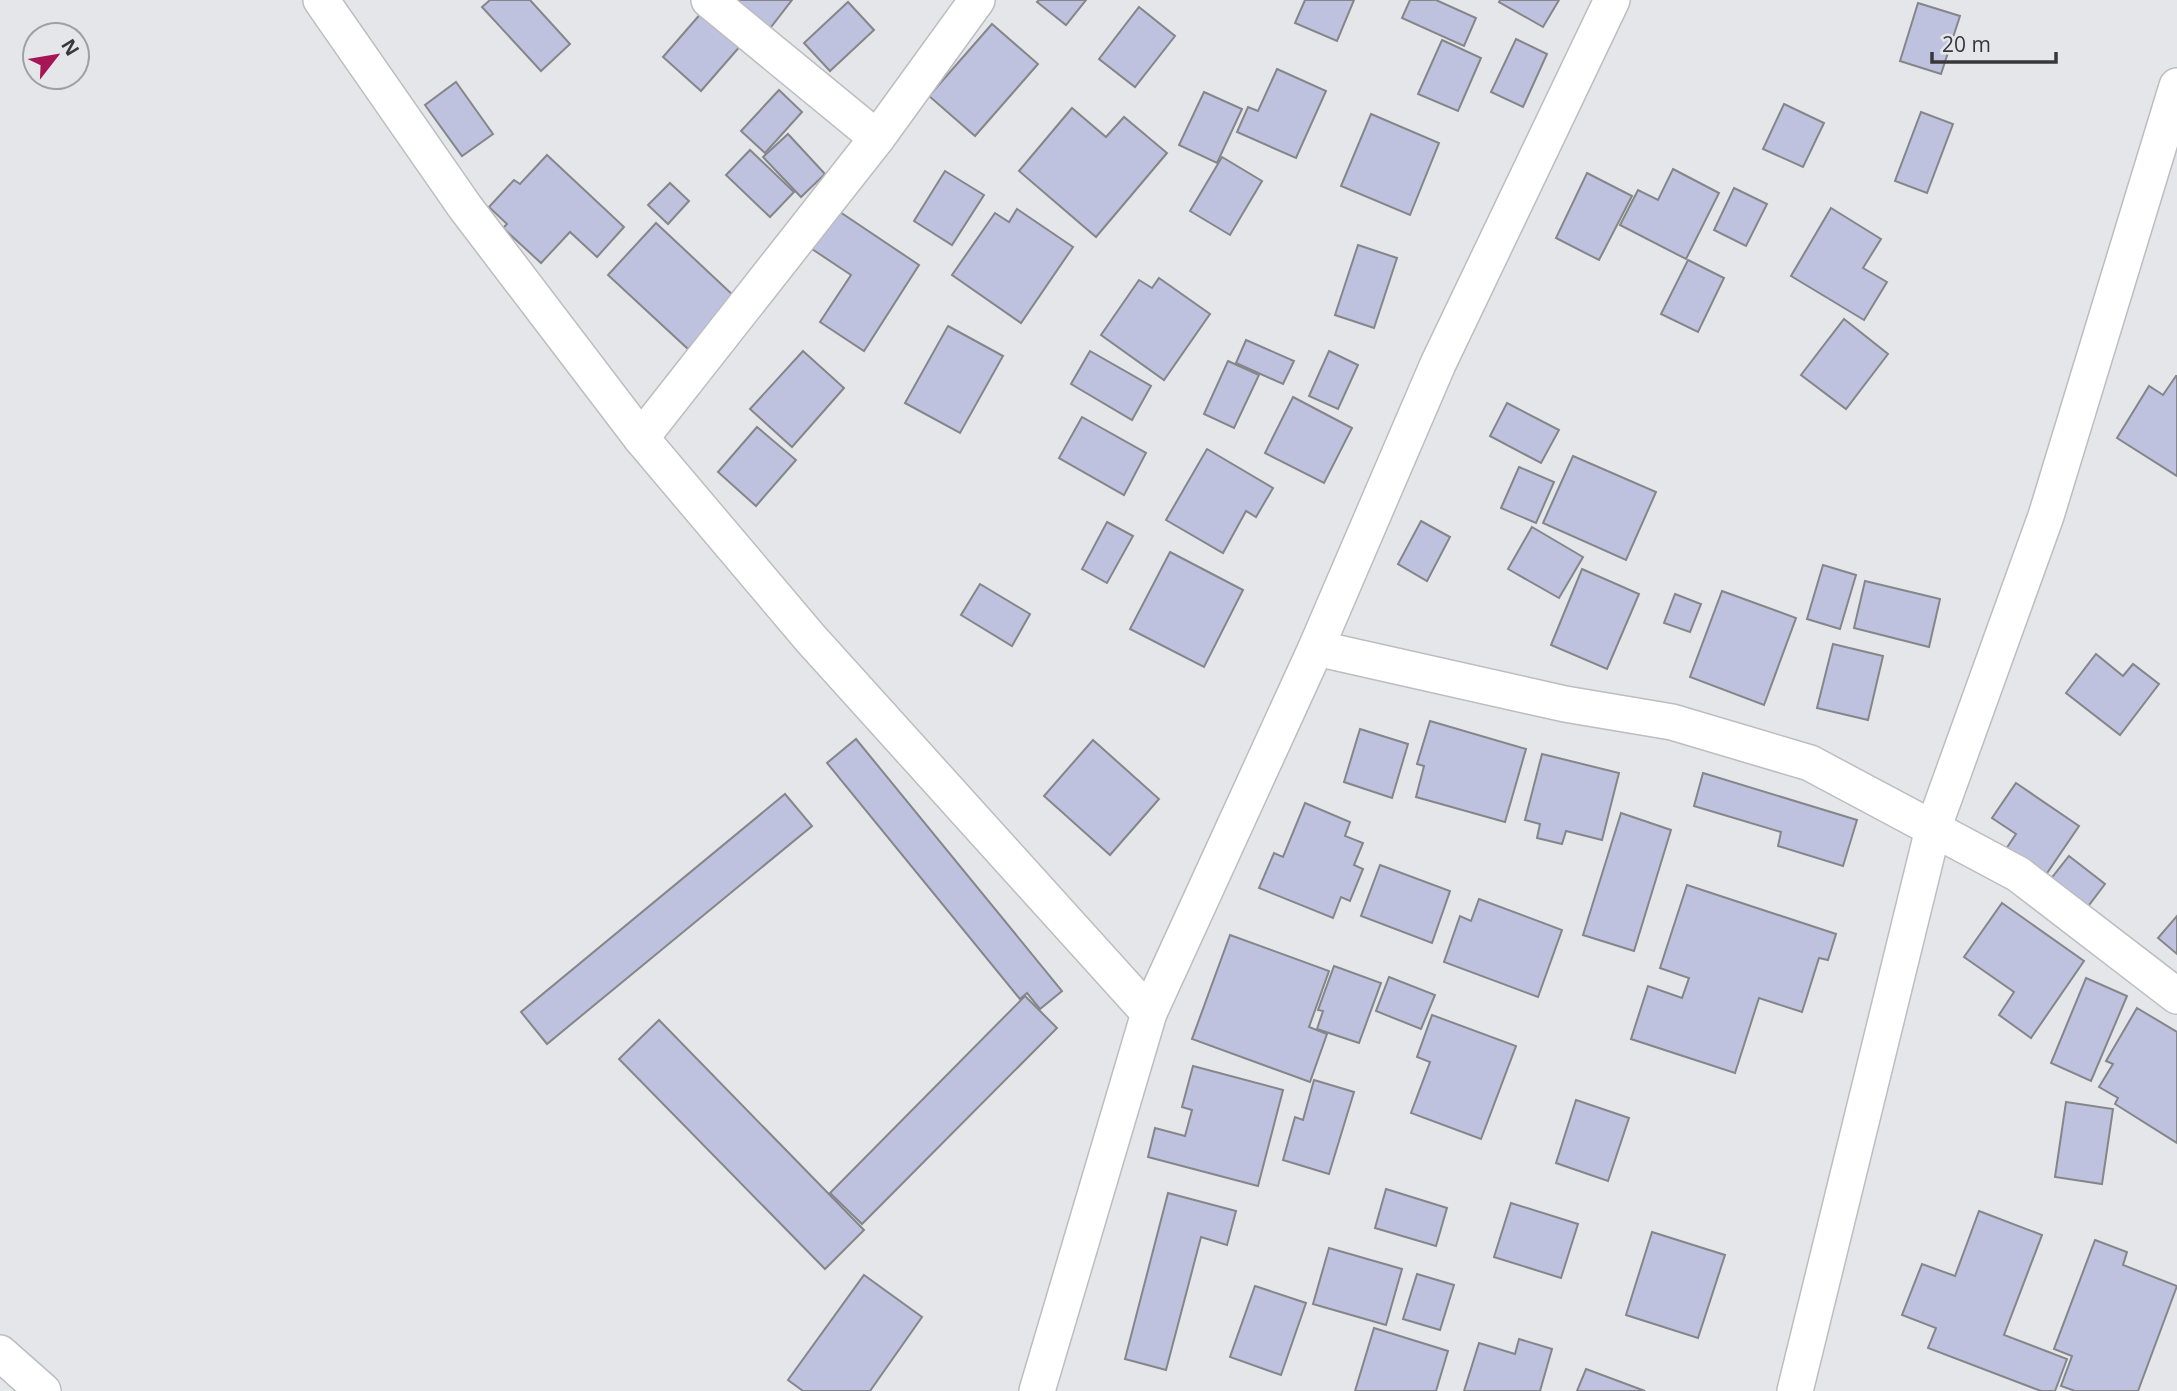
<svg xmlns="http://www.w3.org/2000/svg" width="2177" height="1391" viewBox="0 0 2177 1391" font-family="'Open Sans',sans-serif">
<rect width="100%" height="100%" fill="#e5e6ea"/>
<g fill="#bec2df" stroke="#858689" stroke-width="2">
<path d="M490 0H530L570 44 541 71 482 7Z"/>
<path d="M719 0H792L764 36Z"/>
<path d="M1039 0H1086L1066 25 1037 2Z"/>
<path d="M1305 0H1354L1337 41 1295 23Z"/>
<path d="M1410 0H1436L1476 18 1464 46 1402 18Z"/>
<path d="M1500 0H1559L1543 27 1499 2Z"/>
<path d="M848 2 874 30 830 71 804 43Z"/>
<path d="M1918 3 1960 16 1941 74 1900 61Z"/>
<path d="M1139 7 1175 36 1135 87 1099 59Z"/>
<path d="M703 11 742 44 701 91 663 57Z"/>
<path d="M992 24 1038 64 975 136 929 96Z"/>
<path d="M1516 39 1547 54 1523 107 1491 92Z"/>
<path d="M1442 40 1481 58 1458 111 1418 94Z"/>
<path d="M1277 69 1326 91 1296 158 1237 132 1248 107 1258 111Z"/>
<path d="M456 82 493 134 462 156 425 105Z"/>
<path d="M779 90 802 112 765 153 741 131Z"/>
<path d="M1204 92 1242 109 1217 163 1179 145Z"/>
<path d="M1784 104 1824 123 1803 167 1763 149Z"/>
<path d="M1072 108 1106 137 1124 117 1167 153 1096 237 1019 171Z"/>
<path d="M1921 112 1953 124 1927 193 1895 181Z"/>
<path d="M1371 114 1439 143 1410 215 1341 186Z"/>
<path d="M788 134 825 174 801 197 763 157Z"/>
<path d="M750 150 794 192 770 217 726 175Z"/>
<path d="M547 155 624 227 597 257 570 232 541 263 503 228 507 224 489 207 514 180 520 184Z"/>
<path d="M1222 157 1262 181 1230 235 1190 211Z"/>
<path d="M1673 169 1719 193 1686 259 1620 225 1638 190 1658 200Z"/>
<path d="M945 171 984 195 952 245 914 221Z"/>
<path d="M1587 173 1632 196 1599 260 1556 238Z"/>
<path d="M670 183 689 201 668 224 648 205Z"/>
<path d="M1734 188 1767 204 1746 246 1714 230Z"/>
<path d="M1831 208 1881 239 1863 268 1887 282 1864 320 1791 276Z"/>
<path d="M1017 209 1073 247 1021 323 952 275 995 213 1009 222Z"/>
<path d="M837 210 919 265 864 351 820 322 851 275 812 249Z"/>
<path d="M656 223 735 297 688 349 608 275Z"/>
<path d="M1358 245 1397 258 1374 328 1335 315Z"/>
<path d="M1688 260 1724 278 1698 332 1661 314Z"/>
<path d="M1159 278 1210 314 1164 380 1101 335 1139 280 1152 288Z"/>
<path d="M1844 319 1888 354 1846 409 1801 375Z"/>
<path d="M948 326 1003 356 960 433 905 403Z"/>
<path d="M1246 340 1294 361 1283 384 1236 363Z"/>
<path d="M803 351 844 388 792 447 750 409Z"/>
<path d="M1090 351 1151 386 1132 420 1071 384Z"/>
<path d="M1329 351 1358 365 1338 409 1309 396Z"/>
<path d="M1228 361 1259 375 1234 428 1204 414Z"/>
<path d="M2176 376H2177V476L2117 438 2149 386 2163 395Z"/>
<path d="M1293 397 1352 428 1324 483 1265 453Z"/>
<path d="M1507 403 1559 430 1541 463 1490 436Z"/>
<path d="M1082 417 1146 453 1124 495 1059 458Z"/>
<path d="M757 427 796 460 756 506 718 472Z"/>
<path d="M1207 449 1273 488 1256 517 1246 511 1223 553 1166 520Z"/>
<path d="M1573 456 1656 492 1626 560 1543 523Z"/>
<path d="M1519 467 1554 482 1536 523 1501 508Z"/>
<path d="M1421 521 1450 537 1427 581 1398 564Z"/>
<path d="M1107 522 1133 536 1107 583 1082 569Z"/>
<path d="M1532 527 1583 557 1559 598 1508 569Z"/>
<path d="M1170 552 1243 590 1204 667 1130 629Z"/>
<path d="M1823 565 1856 575 1840 629 1807 619Z"/>
<path d="M1582 569 1639 594 1607 669 1551 645Z"/>
<path d="M1865 581 1940 599 1929 647 1854 628Z"/>
<path d="M980 584 1030 614 1012 646 961 615Z"/>
<path d="M1722 591 1796 618 1764 705 1690 677Z"/>
<path d="M1675 594 1701 604 1690 632 1664 623Z"/>
<path d="M1833 644 1883 656 1868 720 1817 708Z"/>
<path d="M2096 654 2123 676 2133 664 2159 684 2120 735 2066 693Z"/>
<path d="M1430 721 1526 749 1505 822 1416 797 1424 766 1417 764Z"/>
<path d="M1360 729 1408 744 1392 798 1344 782Z"/>
<path d="M856 739 1062 991 1040 1009 1027 993 1020 999 827 763Z"/>
<path d="M1093 740 1159 799 1110 855 1044 796Z"/>
<path d="M1542 754 1619 773 1602 840 1566 831 1562 844 1537 838 1540 824 1525 820Z"/>
<path d="M1703 773 1857 820 1843 866 1778 846 1781 832 1694 806Z"/>
<path d="M2016 783 2079 826 2043 879 2004 852 2016 834 1992 818Z"/>
<path d="M785 794 812 826 547 1044 521 1012Z"/>
<path d="M1305 803 1350 822 1345 836 1363 843 1354 865 1363 869 1350 901 1341 897 1333 918 1259 888 1274 853 1283 857Z"/>
<path d="M1621 813 1671 830 1634 951 1583 935Z"/>
<path d="M2069 856 2105 884 2083 913 2046 885Z"/>
<path d="M1380 865 1450 891 1432 943 1361 916Z"/>
<path d="M1687 885 1836 934 1828 960 1819 958 1802 1012 1759 998 1735 1073 1631 1039 1648 986 1682 998 1689 978 1660 968Z"/>
<path d="M1479 899 1562 930 1538 997 1444 962 1460 916 1471 921Z"/>
<path d="M2002 903 2084 961 2031 1038 1999 1015 2014 992 1964 957Z"/>
<path d="M2177 916V954L2158 938Z"/>
<path d="M1230 935 1329 971 1309 1027 1327 1034 1310 1082 1192 1039Z"/>
<path d="M1334 966 1381 983 1359 1043 1317 1029 1323 1011 1318 1010Z"/>
<path d="M1389 977 1435 995 1421 1029 1376 1011Z"/>
<path d="M2086 978 2127 996 2091 1081 2051 1063Z"/>
<path d="M1025 996 1057 1028 862 1224 830 1193Z"/>
<path d="M2137 1008 2177 1032V1143L2115 1104 2118 1098 2099 1087 2113 1064 2106 1061Z"/>
<path d="M1432 1015 1516 1046 1481 1139 1411 1113 1430 1062 1417 1057Z"/>
<path d="M659 1020 864 1230 825 1269 619 1059Z"/>
<path d="M1193 1066 1283 1090 1258 1186 1148 1157 1155 1128 1185 1136 1192 1110 1182 1107Z"/>
<path d="M1314 1080 1354 1092 1329 1174 1283 1160 1295 1117 1303 1120Z"/>
<path d="M1576 1100 1629 1118 1608 1181 1556 1163Z"/>
<path d="M2066 1102 2113 1109 2102 1184 2055 1177Z"/>
<path d="M1386 1189 1447 1208 1436 1246 1375 1228Z"/>
<path d="M1168 1193 1236 1211 1227 1245 1201 1237 1166 1370 1125 1359Z"/>
<path d="M1511 1203 1578 1224 1561 1278 1494 1257Z"/>
<path d="M1979 1211 2042 1235 2004 1335 2067 1359 2055 1391H2041L1928 1348 1936 1328 1902 1315 1922 1264 1955 1276Z"/>
<path d="M1652 1232 1725 1255 1698 1338 1626 1315Z"/>
<path d="M2095 1240 2127 1252 2123 1265 2177 1286 2138 1391H2075L2061 1386 2072 1356 2054 1349Z"/>
<path d="M1329 1248 1402 1269 1386 1325 1313 1304Z"/>
<path d="M1417 1274 1454 1285 1440 1330 1403 1319Z"/>
<path d="M864 1275 922 1317 870 1391H803L788 1380Z"/>
<path d="M1255 1286 1306 1303 1281 1375 1230 1357Z"/>
<path d="M1374 1328 1448 1351 1436 1391H1355Z"/>
<path d="M1519 1339 1552 1349 1540 1391H1464L1479 1343 1515 1354Z"/>
<path d="M1586 1369 1645 1391H1577Z"/>
</g>
<g fill="none" stroke-linecap="round" stroke-linejoin="round">
<g stroke="#bdbdc1" stroke-width="38">
<g id="minor">
<path d="M321 0 465 207 641 438 811 639 1149 1013"/>
<path d="M709 0 877 138"/>
<path d="M641 438 877 138 977 0"/>
<path d="M1316 648 1565 704 1672 722 1810 763 2018 874 2177 996"/>
<path d="M0 1353 43 1391"/>
<path d="M1037 1391 1149 1013 1316 648 1438 364 1612 0"/>
<path d="M1795 1391 1933 829 2046 516 2177 86"/>
</g>
</g>
<use href="#minor" stroke="#fff" stroke-width="35"/>
</g>
<g transform="translate(56 56) rotate(59)"><circle r="33" fill="#e5e6ea" stroke="#a0a0a4" stroke-width="2"/>
<path d="M0-5L12 26L0 18L-12 26Z" fill="#a61555"/>
<text y="-10" font-size="19" font-weight="bold" text-anchor="middle" fill="#38383a">N</text>
</g>
<path d="M1932 52v10h124v-10" fill="none" stroke="#38383a" stroke-width="3.5"/>
<text x="1942" y="52" font-size="21" fill="#38383a" stroke="#e5e6ea" stroke-width="5" paint-order="stroke">20 m</text>
</svg>
